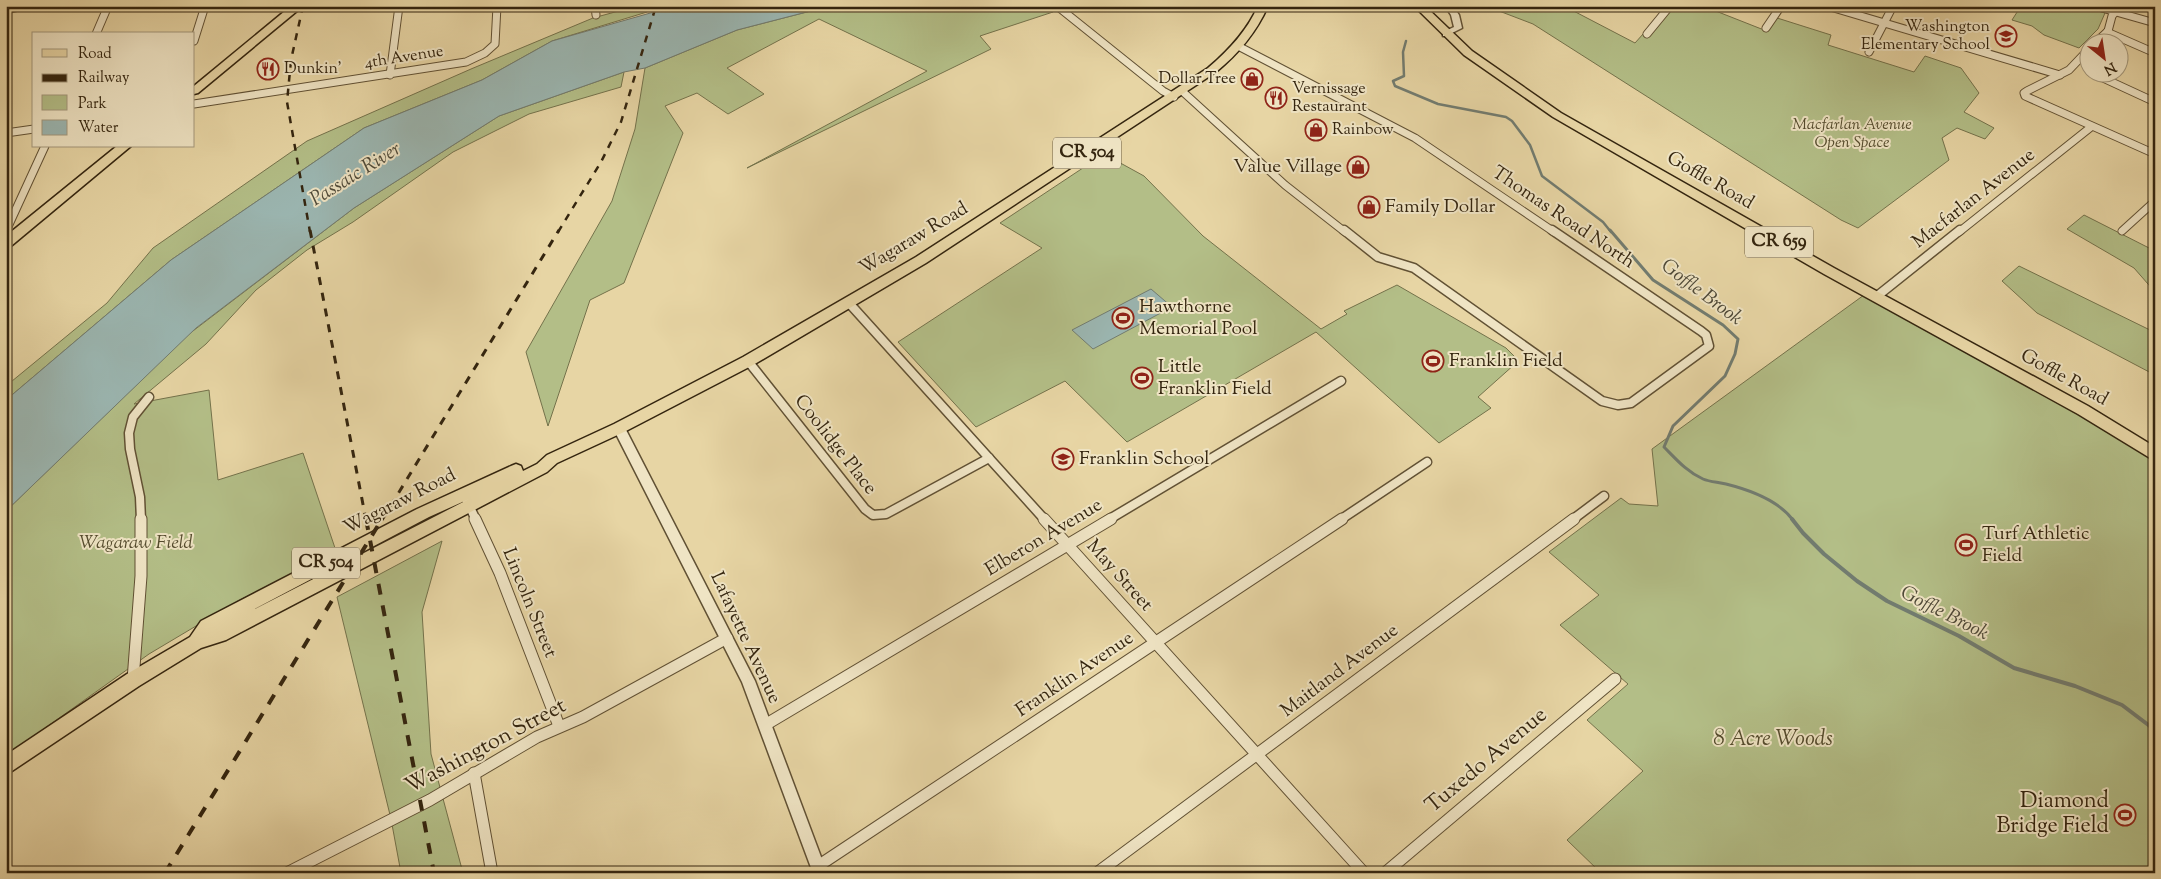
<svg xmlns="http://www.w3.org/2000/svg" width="2161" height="879" viewBox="0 0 2161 879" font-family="'Sorts Mill Goudy',serif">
<rect width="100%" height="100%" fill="#e7d5a4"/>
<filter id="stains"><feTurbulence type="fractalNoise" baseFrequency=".004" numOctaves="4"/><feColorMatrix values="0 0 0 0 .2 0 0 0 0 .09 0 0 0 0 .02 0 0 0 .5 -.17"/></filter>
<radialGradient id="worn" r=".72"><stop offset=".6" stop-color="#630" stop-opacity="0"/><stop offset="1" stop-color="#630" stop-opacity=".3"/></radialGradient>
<g fill="#b3be87" stroke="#74724b">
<path d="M637 6H649L647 12 552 41 482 80 364 128 171 260 6 400V386L107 303 153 248 307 141 471 69 593 18Z"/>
<path d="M830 6H1046L1053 12 980 36 991 49 747 168 927 71 819 19 727 68 764 94 728 114 697 93 665 106 683 133 624 283 590 300 548 426 526 352 612 201 635 129 645 68 737 30Z"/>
<path d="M1486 6H1564L1635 43 1668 6H1703L1764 30 1774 17 1831 35 1828 45 1914 72 1925 56 1961 68 1979 93 1964 112 1994 128 1985 139 1957 128 1942 138 1949 160 1858 228 1841 220 1533 24Z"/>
<path d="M2021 6 2037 10 2039 6H2080L2105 13 2098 29 2079 48 2044 35 2032 26 2012 20Z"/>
<path d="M624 72 621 87 529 114 453 152 353 222 307 250 256 290 206 344 134 404 209 390 218 480 303 453 336 551 238 601 149 654 6 756V511L189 334 354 208 499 116Z"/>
<path d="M1104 154 1144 176 1203 236 1321 329 1347 314 1344 311 1397 285 1506 348 1517 359 1515 364 1478 397 1491 408 1439 443 1316 332 1127 442 1065 381 976 427 898 342 1042 248 1000 223Z"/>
<path d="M2084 215 2155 251V271L2150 276 2155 279V292L2134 268 2067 229Z"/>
<path d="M2019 266 2150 330 2155 326V375L2037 313 2002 281Z"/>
<path d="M1864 295 2083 417 2155 461V873H1601L1567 840 1643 771 1587 720 1628 684 1560 625 1599 595 1549 552 1621 498 1629 504 1658 506 1652 449Z"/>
<path d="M442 541 422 612 431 754 463 873H401L391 819 337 597Z"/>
</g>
<g fill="#9bb6b1" stroke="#727c70">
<path d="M675 6H830L737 30 645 68 624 72 499 116 354 208 196 328 6 511V400L171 260 364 128 482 80 552 41Z"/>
<path d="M1151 289 1172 307 1093 349 1072 330Z"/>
</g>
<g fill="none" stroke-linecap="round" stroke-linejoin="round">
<path stroke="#727c70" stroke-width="2.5" d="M1406 41 1403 52 1404 76 1393 81 1395 86 1438 104 1506 117 1512 121 1530 145 1542 176 1603 222 1611 232"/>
<path stroke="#727c70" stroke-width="3" d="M1610 230 1653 280 1723 325 1738 339 1735 354 1725 376 1673 426 1664 447C1676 459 1687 472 1703 479 1710 482 1718 482 1726 484 1750 490 1778 500 1793 520"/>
<path stroke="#727c70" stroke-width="4" d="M1792 519 1803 533 1824 554 1857 581 1887 601 1959 636 2014 668 2075 686 2122 705 2155 730"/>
<g stroke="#615134" stroke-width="9">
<g id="minor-far2">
<path d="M595 6 596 15"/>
<path d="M1057 6 1163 91 1174 97"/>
<path d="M1827 6 2060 75"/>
<path d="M2095 6 2155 23"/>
<path d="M1766 28 1781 6"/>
<path d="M2107 32 2155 53"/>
<path d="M96 34 108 6"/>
<path d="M1647 34 1670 6"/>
<path d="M194 41 205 6"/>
<path d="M2096 42 2108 31 2112 16 2120 6"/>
<path d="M1238 46 1415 138 1554 232"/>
<path d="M2088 50 2069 70 2027 91 2024 93 2025 96 2155 154"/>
<path d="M1869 52 1893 6"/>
<path d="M2090 72 2155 102"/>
<path d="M390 75 399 6"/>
<path d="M1182 91 1285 185 1345 232"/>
<path d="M194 104 466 62 485 53 495 44 497 6"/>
<path d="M6 133 34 129"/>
<path d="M6 231 45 146"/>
<path d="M2122 231 2155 201"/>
<path d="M1959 232 2091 127"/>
</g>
</g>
<g stroke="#615134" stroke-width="11">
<g id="minor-far1">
<path d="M1344 230 1378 257 1414 268 1602 401 1618 405 1631 403 1709 346 1706 335 1701 331 1552 230"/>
<path d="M1876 297 1960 230"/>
<path d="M849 303 1045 520"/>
<path d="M748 361 865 509 873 515 886 514 989 458"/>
<path d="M467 501 476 520"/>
<path d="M141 520 140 497 130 449 129 433 133 417 149 397"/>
<path d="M1108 520 1341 381"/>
<path d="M1340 520 1427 462"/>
<path d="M1572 520 1604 496"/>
</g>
</g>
<g stroke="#615134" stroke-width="13">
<g id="minor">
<path d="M475 519 500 573 559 726"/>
<path d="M1044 519 1364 873"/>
<path d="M133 680 141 576V519"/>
<path d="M765 725 1111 519"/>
<path d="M474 773 492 873"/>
<path d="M818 866 1342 519"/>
<path d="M287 873 430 800 537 737 583 717 727 638"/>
<path d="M1097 873 1574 519"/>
<path d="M1385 873 1615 679"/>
</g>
</g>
<g stroke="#615134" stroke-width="3">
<g id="tertiary">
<path d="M1445 6H1453L1459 15 1462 28 1446 36H1443V32L1454 27 1451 15Z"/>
<path d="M619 424 625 428 755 681 827 873H813L742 682 613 428Z"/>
</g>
</g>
<g stroke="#34250f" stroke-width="3">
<path id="secondary" d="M14 6H37L6 13V7Z"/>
</g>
<g stroke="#34250f" stroke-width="3">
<g id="primary">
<path d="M291 6H303L198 93 194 94V86Z"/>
<path d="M1258 6H1268C1256 33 1238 54 1216 72L926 263 753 365 624 432 557 463 547 472 226 640 201 648 139 686 6 775V755L127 674 190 637 201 621 417 509 511 466 516 464 521 466 523 471 537 464 547 455 614 424 743 357 916 257 1208 68C1229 50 1247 31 1258 6ZM469 499 245 614 429 517Z"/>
<path d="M1414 6H1425L1472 51 1561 113 1834 268 2088 406 2155 447V461L2078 414 1824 274 1553 117 1464 55Z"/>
<path d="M117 146H131L11 246 6 247V236Z"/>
</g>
</g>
<use href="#minor-far2" stroke="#efe4c4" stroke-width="7"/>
<use href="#minor-far1" stroke="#efe4c4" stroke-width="8"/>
<use href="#minor" stroke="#efe4c4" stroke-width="11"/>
<use href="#tertiary" fill="#efe4c4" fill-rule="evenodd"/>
<use href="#secondary" fill="#efe4c4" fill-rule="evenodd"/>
<use href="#primary" fill="#e7d5a4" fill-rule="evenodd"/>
<g stroke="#34250f" stroke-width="2.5" stroke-dasharray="7 7" stroke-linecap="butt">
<path d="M303 6 291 60 287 102 310 232"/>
<path d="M558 232 601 162 621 122 656 6"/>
</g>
<g stroke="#34250f" stroke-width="3" stroke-dasharray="8 8" stroke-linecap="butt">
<path d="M310 230 366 520"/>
<path d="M382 520 559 230"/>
</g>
<g stroke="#34250f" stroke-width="4" stroke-dasharray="11 11" stroke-linecap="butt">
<path d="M366 519 434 873"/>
<path d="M165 873 382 519"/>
</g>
</g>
<defs>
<g id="school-ring" transform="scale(1.125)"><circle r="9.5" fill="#efe4c4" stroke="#8f2418" stroke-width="1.5"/><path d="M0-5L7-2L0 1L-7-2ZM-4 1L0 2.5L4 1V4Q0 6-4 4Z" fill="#8f2418"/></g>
<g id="restaurant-ring" transform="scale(1.125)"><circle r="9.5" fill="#efe4c4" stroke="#8f2418" stroke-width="1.5"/><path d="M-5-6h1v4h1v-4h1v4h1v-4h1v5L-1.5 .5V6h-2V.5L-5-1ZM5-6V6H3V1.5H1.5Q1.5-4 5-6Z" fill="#8f2418"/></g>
<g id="shop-ring" transform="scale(1.125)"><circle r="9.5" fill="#efe4c4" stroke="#8f2418" stroke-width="1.5"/><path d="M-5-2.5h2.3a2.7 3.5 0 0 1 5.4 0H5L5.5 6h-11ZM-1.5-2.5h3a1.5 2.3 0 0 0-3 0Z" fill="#8f2418"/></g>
<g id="stadium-ring" transform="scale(1.125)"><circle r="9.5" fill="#efe4c4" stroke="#8f2418" stroke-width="1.5"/><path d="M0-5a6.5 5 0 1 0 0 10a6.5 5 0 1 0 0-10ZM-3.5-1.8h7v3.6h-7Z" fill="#8f2418"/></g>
</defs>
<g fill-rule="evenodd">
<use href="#school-ring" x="2006" y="36"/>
<use href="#restaurant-ring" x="268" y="69"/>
<use href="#shop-ring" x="1252" y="79"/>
<use href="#restaurant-ring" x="1276" y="98"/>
<use href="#shop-ring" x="1316" y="130"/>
<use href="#shop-ring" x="1358" y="167"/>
<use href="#shop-ring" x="1369" y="207"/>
<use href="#stadium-ring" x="1123" y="318"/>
<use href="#stadium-ring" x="1433" y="361"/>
<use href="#stadium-ring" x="1142" y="378"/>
<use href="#school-ring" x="1063" y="459"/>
<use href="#stadium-ring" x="1966" y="545"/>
<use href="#stadium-ring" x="2125" y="815"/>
</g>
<g text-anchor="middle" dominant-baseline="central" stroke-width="4" stroke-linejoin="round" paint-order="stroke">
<g font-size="16" fill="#34250f" stroke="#efe4c4" text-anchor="start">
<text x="1990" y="27" text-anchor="end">Washington<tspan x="1990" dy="18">Elementary School</tspan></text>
<text x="284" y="69">Dunkin'</text>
<text x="1236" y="79" text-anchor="end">Dollar Tree</text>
<text x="1292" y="89">Vernissage<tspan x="1292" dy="18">Restaurant</tspan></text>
<text x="1332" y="130">Rainbow</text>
</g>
<g font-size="16" fill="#34250f" stroke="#efe4c4">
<text transform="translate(404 58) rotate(-9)">4th Avenue</text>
</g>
<g font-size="16" font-style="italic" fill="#544b2d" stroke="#efe4c4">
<text x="1852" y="125">Macfarlan Avenue<tspan x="1852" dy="18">Open Space</tspan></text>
</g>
<g fill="#efe4c4" stroke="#6c5e45" stroke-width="1">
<rect x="1053" y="137.5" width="68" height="31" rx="4"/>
<rect x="1745" y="226.5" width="68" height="31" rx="4"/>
<rect x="292" y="547.5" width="68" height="31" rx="4"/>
</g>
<g font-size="18" font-weight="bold" fill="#34250f">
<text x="1087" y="153">CR 504</text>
<text x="1779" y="242">CR 659</text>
<text x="326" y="563">CR 504</text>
</g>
<g font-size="19" fill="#34250f" stroke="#efe4c4" text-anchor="start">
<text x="1342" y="167" text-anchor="end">Value Village</text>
<text x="1385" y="207">Family Dollar</text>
<text x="1139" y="307">Hawthorne<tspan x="1139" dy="22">Memorial Pool</tspan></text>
<text x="1449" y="361">Franklin Field</text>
<text x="1158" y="367">Little<tspan x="1158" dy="22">Franklin Field</tspan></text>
<text x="1079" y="459">Franklin School</text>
<text x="1982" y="534">Turf Athletic<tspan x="1982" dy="22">Field</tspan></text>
</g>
<g font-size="19" fill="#34250f" stroke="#efe4c4">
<text transform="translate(1710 181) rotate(30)">Goffle Road</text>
<text transform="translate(1974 199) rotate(-38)">Macfarlan Avenue</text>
<text transform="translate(1563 218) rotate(34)">Thomas Road North</text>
<text transform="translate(914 239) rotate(-31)">Wagaraw Road</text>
<text transform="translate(2064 378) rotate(29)">Goffle Road</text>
<text transform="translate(835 445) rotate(52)">Coolidge Place</text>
<text transform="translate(400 502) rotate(-27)">Wagaraw Road</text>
<text transform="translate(1044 538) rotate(-31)">Elberon Avenue</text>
<text transform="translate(1119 576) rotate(48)">May Street</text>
<text transform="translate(529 603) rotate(68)">Lincoln Street</text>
<text transform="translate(745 638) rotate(65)">Lafayette Avenue</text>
<text transform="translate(1340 671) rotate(-37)">Maitland Avenue</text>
<text transform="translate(1075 675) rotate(-34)">Franklin Avenue</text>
</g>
<g font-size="19" font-style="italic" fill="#544b2d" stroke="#efe4c4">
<text x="136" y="543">Wagaraw Field</text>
</g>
<g font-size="20" font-style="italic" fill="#4e4938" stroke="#efe4c4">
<text transform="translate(356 175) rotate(-32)">Passaic River</text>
<text transform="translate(1701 293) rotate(37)">Goffle Brook</text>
<text transform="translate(1944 614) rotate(27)">Goffle Brook</text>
</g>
<g font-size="22" font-style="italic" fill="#544b2d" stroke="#efe4c4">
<text x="1773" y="740">8 Acre Woods</text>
</g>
<g font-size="22" fill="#34250f" stroke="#efe4c4">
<text transform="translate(486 747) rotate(-28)">Washington Street</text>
<text transform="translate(1487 761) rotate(-40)">Tuxedo Avenue</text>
</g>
<g font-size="22" fill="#34250f" stroke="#efe4c4" text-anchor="end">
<text x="2109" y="802">Diamond<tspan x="2109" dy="25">Bridge Field</tspan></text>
</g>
</g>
<rect width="2161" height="879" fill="none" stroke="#e7d5a4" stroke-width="25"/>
<rect x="8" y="8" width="2146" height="864" fill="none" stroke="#34250f" stroke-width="2.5"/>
<rect x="12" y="12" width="2136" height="854" fill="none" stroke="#34250f"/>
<rect x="32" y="32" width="162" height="115" fill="#efe4c4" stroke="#a4987c"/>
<rect x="42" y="49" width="25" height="8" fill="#e7d5a4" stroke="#a4987c"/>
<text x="78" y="58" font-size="15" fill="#34250f">Road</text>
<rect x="42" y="74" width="25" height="8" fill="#34250f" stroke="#a4987c"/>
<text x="78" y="82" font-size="15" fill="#34250f">Railway</text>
<rect x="42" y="95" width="25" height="15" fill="#b3be87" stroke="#a4987c"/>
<text x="78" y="108" font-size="15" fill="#34250f">Park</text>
<rect x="42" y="120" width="25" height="15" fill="#9bb6b1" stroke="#a4987c"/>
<text x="78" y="132" font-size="15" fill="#34250f">Water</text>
<g transform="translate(2104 58) rotate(150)"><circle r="24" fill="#efe4c4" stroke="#a4987c"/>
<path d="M0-4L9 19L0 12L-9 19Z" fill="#8f2418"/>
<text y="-8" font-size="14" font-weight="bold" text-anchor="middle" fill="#34250f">N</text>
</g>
<rect width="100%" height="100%" filter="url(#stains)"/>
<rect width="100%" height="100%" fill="url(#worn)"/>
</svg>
